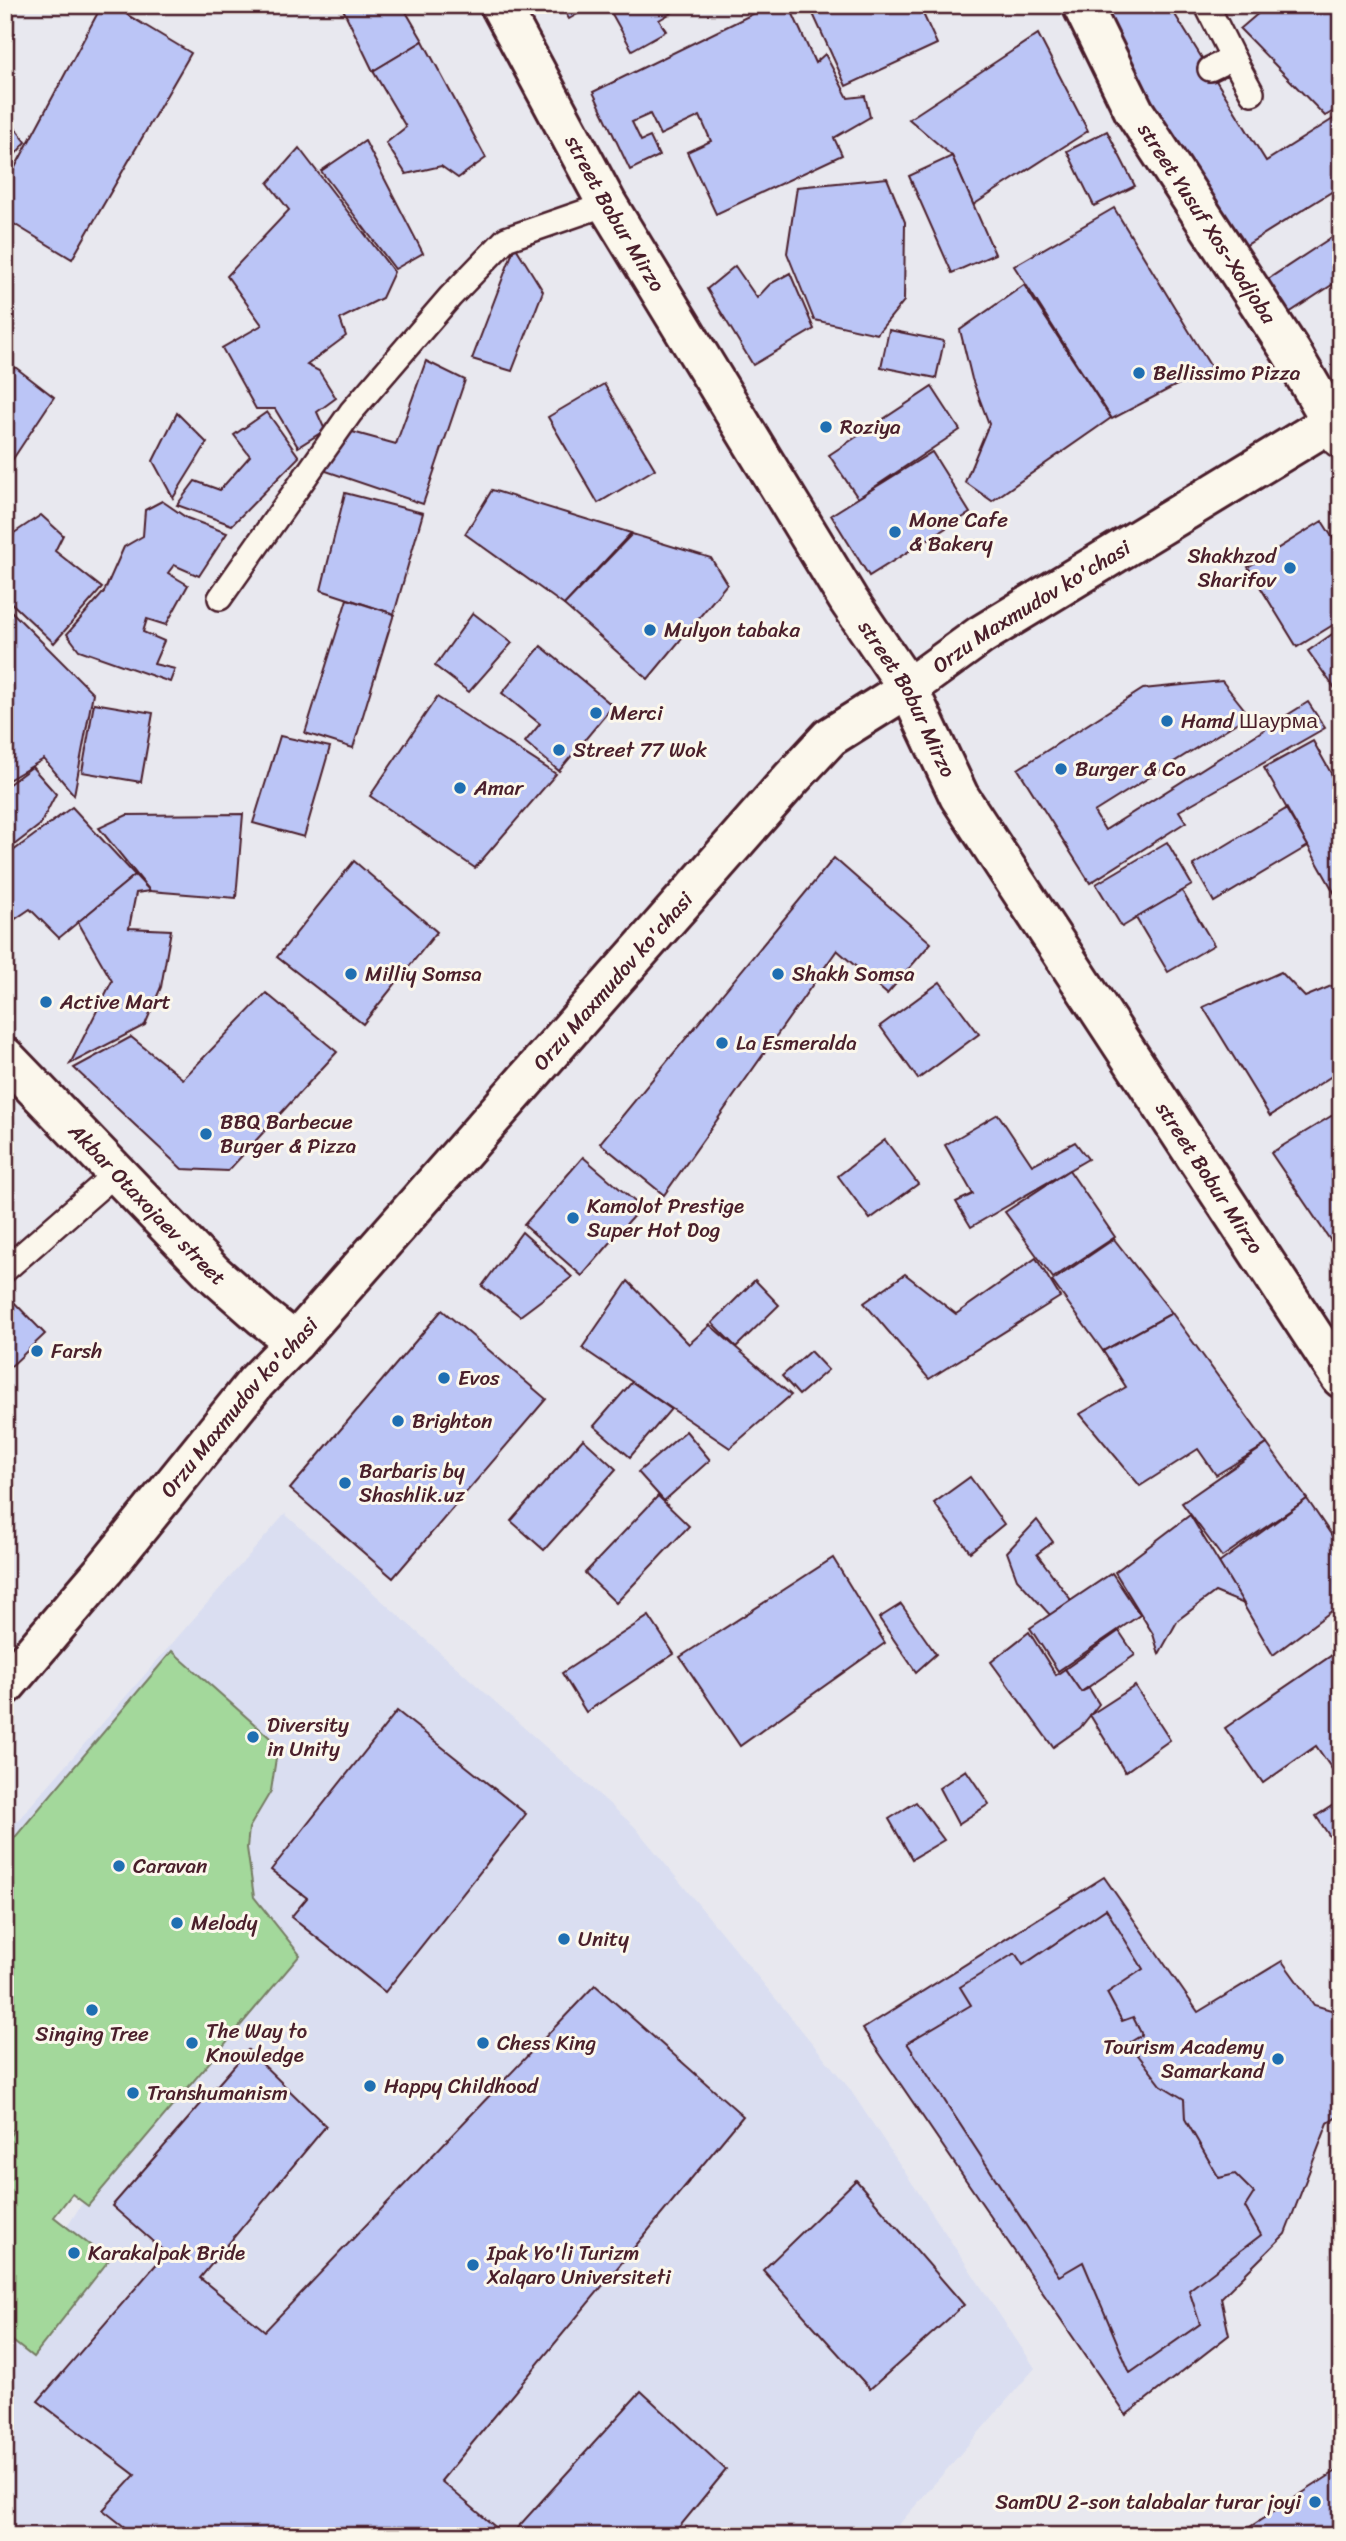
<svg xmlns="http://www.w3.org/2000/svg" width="1346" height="2541" viewBox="0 0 1346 2541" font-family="Sriracha,sans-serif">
<rect width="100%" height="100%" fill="#e8e8ef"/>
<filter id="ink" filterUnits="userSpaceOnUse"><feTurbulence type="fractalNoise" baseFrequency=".0143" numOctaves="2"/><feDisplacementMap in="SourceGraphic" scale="14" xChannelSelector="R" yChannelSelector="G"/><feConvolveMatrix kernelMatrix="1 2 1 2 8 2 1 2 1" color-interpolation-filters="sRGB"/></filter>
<g filter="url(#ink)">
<path fill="#dadef1" d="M285 1514 634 1826 849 2088 1035 2368 889 2536H27L5 2517V2323L83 2202 5 2140V1835Z"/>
<path fill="#a3d89b" stroke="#767c63" stroke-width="2" d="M172 1651 278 1745 271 1791 249 1828 247 1848 254 1897 300 1955 88 2206 72 2194 54 2217 109 2260 33 2357 5 2335V2143L13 2131 5 2125V1849Z"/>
<g fill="#bbc5f6" stroke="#4a1f2b" stroke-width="2">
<path d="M102 5H111L191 53 72 259 9 221 5 227V169L12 173Z"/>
<path d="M341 5H402L423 41 373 71Z"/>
<path d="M561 5H593L569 19Z"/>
<path d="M607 5H685L659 20 666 31 632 50Z"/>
<path d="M771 5H789L815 63 825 54 848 98 865 96 870 117 834 138 842 155 716 214 687 152 711 141 700 116 660 135 650 114 632 122 641 141 650 137 659 156 630 170 593 92Z"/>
<path d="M809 5H919L937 44 846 86Z"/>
<path d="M1089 5H1169L1266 161 1341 114V186L1240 249Z"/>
<path d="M1268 5H1341V107L1325 116 1240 29Z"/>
<path d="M1038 34 1088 131 973 205 952 156 909 119Z"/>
<path d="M423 41 486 158 458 178 441 166 406 174 386 143 406 127 373 71Z"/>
<path d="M5 115 26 142 7 164 5 162Z"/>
<path d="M1107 131 1135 186 1094 206 1067 151Z"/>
<path d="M365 141 423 253 395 269 321 171Z"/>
<path d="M299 148 394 272 382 298 340 319 346 336 307 365 319 371 336 398 317 412 325 430 298 447 275 409H256L222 348 262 325 227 276 289 210 268 183Z"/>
<path d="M952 156 995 254 952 273 909 176Z"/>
<path d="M887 178 905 222 904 301 877 334 814 320 787 253 797 187Z"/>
<path d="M1114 208 1211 367 1112 419 1014 266Z"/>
<path d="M1341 231V279L1275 322 1253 289Z"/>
<path d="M515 246 543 291 512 371 472 359Z"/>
<path d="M735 266 757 298 770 284 790 273 814 329 753 365 707 289Z"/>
<path d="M1024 285 1111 418 992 501 965 482 989 424 972 379 960 330Z"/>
<path d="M889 330 944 341 936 378 881 367Z"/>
<path d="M426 361 465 380 423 504 320 469 345 430 396 444Z"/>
<path d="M15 367 54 397 5 471V382Z"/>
<path d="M604 384 655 469 598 503 548 417Z"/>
<path d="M932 387 960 430 858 498 829 455Z"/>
<path d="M267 412 299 457 232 525 177 505 195 481 220 490 250 456 234 435Z"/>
<path d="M177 413 207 443 173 498 153 461Z"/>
<path d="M932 452 970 513 869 576 831 515Z"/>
<path d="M492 490 631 533 564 605 465 534Z"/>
<path d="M345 493 423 513 394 614 321 590Z"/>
<path d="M162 501 187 518 227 533 199 576 174 565 168 573 188 585 166 625 147 619 143 632 164 641 154 664 175 669 170 682 79 650 67 634 104 592 124 547 143 536 145 510Z"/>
<path d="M41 515 63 535 55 551 102 588 54 643 5 597V570L14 533Z"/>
<path d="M1322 521 1341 551V620L1297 647 1248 567Z"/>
<path d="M632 534 711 558 727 584 648 679 564 605Z"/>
<path d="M347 599 394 614 353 748 305 733Z"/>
<path d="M7 607 93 693 74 795 44 759 5 782V746L11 740 5 729Z"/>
<path d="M473 613 512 643 469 692 435 666Z"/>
<path d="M1341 628V697L1308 651Z"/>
<path d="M541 646 613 706 559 771 525 742 540 724 502 693Z"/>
<path d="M1222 681 1249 715 1094 812 1105 830 1308 702 1325 728 1179 811 1186 822 1090 883 1018 769 1143 689Z"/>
<path d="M437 697 556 774 475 868 370 796Z"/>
<path d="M94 703 153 713 141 782 82 772Z"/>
<path d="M280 736 330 747 304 837 253 823Z"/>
<path d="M1313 741 1341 791V890L1335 894 1264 768Z"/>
<path d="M32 767 56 794 40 825 5 852V787Z"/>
<path d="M72 807 135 875 59 938 30 909 5 926V857Z"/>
<path d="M1286 809 1308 846 1214 902 1193 865Z"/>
<path d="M243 814 236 898 150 891 99 828 127 815Z"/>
<path d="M1167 842 1192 885 1122 927 1096 884Z"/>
<path d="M834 858 931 943 887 994 837 950 664 1195 600 1143Z"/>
<path d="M354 861 437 932 363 1024 277 957Z"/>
<path d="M135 875 150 891 136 893 129 928 171 930 161 987 145 1025 70 1064 112 981 78 922Z"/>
<path d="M1182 891 1214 945 1168 972 1136 918Z"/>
<path d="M1281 972 1305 997 1341 982V1070L1270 1116 1203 1007Z"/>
<path d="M940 982 979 1034 918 1079 880 1026Z"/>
<path d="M266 993 337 1052 228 1171 182 1169 74 1068 131 1037 183 1079Z"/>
<path d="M1341 1110V1256L1271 1153Z"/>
<path d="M998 1114 1032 1165 1075 1142 1088 1159 971 1227 956 1202 973 1194 945 1145Z"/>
<path d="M885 1140 918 1184 870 1219 838 1176Z"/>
<path d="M583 1157 641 1207 582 1276 524 1225Z"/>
<path d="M1069 1170 1115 1237 1053 1278 1005 1212Z"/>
<path d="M522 1232 572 1277 520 1316 482 1286Z"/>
<path d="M1114 1239 1172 1313 1103 1351 1052 1281Z"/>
<path d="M1036 1258 1060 1297 929 1379 864 1303 905 1274 956 1314Z"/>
<path d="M755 1280 779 1305 736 1347 712 1323Z"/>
<path d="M628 1281 689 1344 710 1325 791 1395 730 1448 582 1348Z"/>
<path d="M5 1293 45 1334 5 1372Z"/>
<path d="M442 1310 546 1399 393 1578 290 1489Z"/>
<path d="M1172 1313 1267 1444 1216 1475 1198 1449 1140 1486 1080 1414 1126 1387 1103 1351Z"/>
<path d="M810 1351 828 1370 799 1395 782 1376Z"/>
<path d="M632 1382 671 1409 630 1457 594 1426Z"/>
<path d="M686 1431 710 1460 664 1501 638 1472Z"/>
<path d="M583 1439 616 1469 544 1550 511 1521Z"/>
<path d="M1267 1444 1307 1499 1222 1557 1182 1503Z"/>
<path d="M970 1477 1004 1524 970 1552 934 1503Z"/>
<path d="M658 1496 689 1526 616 1603 585 1573Z"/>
<path d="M1307 1499 1341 1549V1604L1273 1655 1219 1563Z"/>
<path d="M1190 1515 1244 1604 1215 1592 1178 1620 1159 1654 1153 1634 1115 1572Z"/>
<path d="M1037 1520 1053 1542 1037 1554 1071 1600 1050 1615 1017 1579 1007 1552Z"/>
<path d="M833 1558 885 1643 740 1746 680 1657Z"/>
<path d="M1112 1573 1140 1615 1058 1671 1030 1628Z"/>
<path d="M901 1604 936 1654 916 1672 879 1618Z"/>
<path d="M649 1616 674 1654 586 1712 562 1673Z"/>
<path d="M1119 1631 1135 1655 1081 1692 1065 1669Z"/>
<path d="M1029 1632 1056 1675 1065 1669 1081 1692 1089 1688 1099 1704 1080 1728 1053 1747 991 1662Z"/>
<path d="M1341 1649V1782L1316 1746 1263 1783 1225 1728Z"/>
<path d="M1135 1686 1170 1740 1125 1772 1090 1715Z"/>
<path d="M397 1711 526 1814 385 1992 291 1917 307 1898 271 1870Z"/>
<path d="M966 1770 989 1804 958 1824 939 1788Z"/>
<path d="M1341 1800V1853L1316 1816Z"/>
<path d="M916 1802 944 1840 912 1859 889 1819Z"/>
<path d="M1104 1877 1198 2012 1282 1961 1314 2005 1338 2012 1341 2031V2114L1328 2123 1285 2234 1221 2298 1229 2335 1126 2415 863 2029Z"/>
<path d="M1106 1909 1143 1969 1107 1993 1122 2021 1133 2017 1142 2035 1129 2043 1161 2085 1184 2099 1185 2119 1219 2178 1235 2174 1254 2193 1245 2207 1261 2235 1189 2290 1200 2324 1130 2373 1083 2262 1059 2276 907 2043 971 2005 960 1987 1015 1953 1023 1965Z"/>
<path d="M595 1985 743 2116 441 2481 506 2536H136L103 2510 135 2475 38 2401 166 2253 112 2206 248 2050 326 2126 200 2278 265 2331Z"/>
<path d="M856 2180 964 2305 870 2389 763 2270Z"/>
<path d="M641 2391 726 2470 672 2536H510Z"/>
<path d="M1341 2468V2536H1236Z"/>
</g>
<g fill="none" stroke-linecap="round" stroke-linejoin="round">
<g stroke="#4a1f2b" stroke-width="28">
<g id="service">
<path d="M1208 8 1233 58 1210 69"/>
<path d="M1233 58 1252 93"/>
<path d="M220 598 351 412 450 297 506 239 607 204"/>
<path d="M5 1270 116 1173"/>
</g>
</g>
<g stroke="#4a1f2b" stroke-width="44">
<g id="minor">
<path id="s1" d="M1082 5 1134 111 1291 352 1341 438"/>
</g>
</g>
<g stroke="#4a1f2b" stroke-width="44">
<g id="tertiary">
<path id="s2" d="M5 1057 213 1273 263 1317 295 1342"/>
</g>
</g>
<g stroke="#4a1f2b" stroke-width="44">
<g id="secondary">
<path id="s3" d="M500 5 607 204 849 601 908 688 959 796 1341 1378"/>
<path id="s4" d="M5 1686 105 1569 256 1382 295 1342 790 780 830 737 908 688 981 635 1341 416"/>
</g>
</g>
<use href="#service" stroke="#fbf7ec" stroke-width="23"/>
<use href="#minor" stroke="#fbf7ec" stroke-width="38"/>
<use href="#tertiary" stroke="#fbf7ec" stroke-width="38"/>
<use href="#secondary" stroke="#fbf7ec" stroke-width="38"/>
</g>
</g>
<g fill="#1f6fb2" stroke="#fbf7ec" stroke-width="2.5">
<circle cx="1139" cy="373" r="7"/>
<circle cx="826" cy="427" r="7"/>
<circle cx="895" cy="532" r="7"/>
<circle cx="1290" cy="568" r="7"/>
<circle cx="650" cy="630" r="7"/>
<circle cx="596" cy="713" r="7"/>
<circle cx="1167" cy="721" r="7"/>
<circle cx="559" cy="750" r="7"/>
<circle cx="1061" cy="769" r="7"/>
<circle cx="460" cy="788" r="7"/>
<circle cx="351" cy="974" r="7"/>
<circle cx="778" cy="974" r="7"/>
<circle cx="46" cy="1002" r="7"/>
<circle cx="722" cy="1043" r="7"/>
<circle cx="206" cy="1134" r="7"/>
<circle cx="573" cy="1218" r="7"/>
<circle cx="37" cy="1351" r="7"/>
<circle cx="444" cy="1378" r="7"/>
<circle cx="398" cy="1421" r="7"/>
<circle cx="345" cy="1483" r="7"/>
<circle cx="253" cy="1737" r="7"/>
<circle cx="119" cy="1866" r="7"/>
<circle cx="177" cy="1923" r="7"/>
<circle cx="564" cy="1939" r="7"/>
<circle cx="92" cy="2010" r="7"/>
<circle cx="192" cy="2043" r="7"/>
<circle cx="483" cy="2043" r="7"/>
<circle cx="1278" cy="2059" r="7"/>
<circle cx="370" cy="2086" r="7"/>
<circle cx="133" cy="2093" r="7"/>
<circle cx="74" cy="2253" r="7"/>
<circle cx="473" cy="2265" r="7"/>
<circle cx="1315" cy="2502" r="7"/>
</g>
<g text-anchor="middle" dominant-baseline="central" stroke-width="6" stroke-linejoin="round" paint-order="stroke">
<g font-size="21" fill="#4a1f2b" stroke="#fbf7ec">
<text stroke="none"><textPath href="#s3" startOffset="238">street Bobur Mirzo</textPath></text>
<text stroke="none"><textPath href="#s1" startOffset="252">street Yusuf Xos-Xodjoba</textPath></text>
<text stroke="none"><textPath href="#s4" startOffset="1498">Orzu Maxmudov ko'chasi</textPath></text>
<text stroke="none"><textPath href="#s3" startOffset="805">street Bobur Mirzo</textPath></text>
<text stroke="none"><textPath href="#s4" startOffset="931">Orzu Maxmudov ko'chasi</textPath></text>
<text stroke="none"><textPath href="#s3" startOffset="1372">street Bobur Mirzo</textPath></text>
<text stroke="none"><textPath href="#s2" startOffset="205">Akbar Otaxojaev street</textPath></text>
<text stroke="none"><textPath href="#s4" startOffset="364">Orzu Maxmudov ko'chasi</textPath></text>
</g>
<g font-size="21" fill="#4a1f2b" stroke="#fbf7ec" text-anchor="start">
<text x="1153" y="373">Bellissimo Pizza</text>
<text x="840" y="427">Roziya</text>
<text x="909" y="520">Mone Cafe<tspan x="909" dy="24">&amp; Bakery</tspan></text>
<text x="1276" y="556" text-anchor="end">Shakhzod<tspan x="1276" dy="24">Sharifov</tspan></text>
<text x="664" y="630">Mulyon tabaka</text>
<text x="610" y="713">Merci</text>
<text x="1181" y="721">Hamd Шаурма</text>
<text x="573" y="750">Street 77 Wok</text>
<text x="1075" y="769">Burger &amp; Co</text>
<text x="474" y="788">Amar</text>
<text x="365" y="974">Milliy Somsa</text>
<text x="792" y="974">Shakh Somsa</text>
<text x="60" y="1002">Active Mart</text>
<text x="736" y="1043">La Esmeralda</text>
<text x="220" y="1122">BBQ Barbecue<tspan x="220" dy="24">Burger &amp; Pizza</tspan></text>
<text x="587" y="1206">Kamolot Prestige<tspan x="587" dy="24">Super Hot Dog</tspan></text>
<text x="51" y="1351">Farsh</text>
<text x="458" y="1378">Evos</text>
<text x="412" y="1421">Brighton</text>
<text x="359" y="1471">Barbaris by<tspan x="359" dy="24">Shashlik.uz</tspan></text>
<text x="267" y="1725">Diversity<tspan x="267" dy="24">in Unity</tspan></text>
<text x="133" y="1866">Caravan</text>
<text x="191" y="1923">Melody</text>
<text x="578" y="1939">Unity</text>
<text x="206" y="2031">The Way to<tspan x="206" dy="24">Knowledge</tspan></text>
<text x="92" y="2034" text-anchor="middle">Singing Tree</text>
<text x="497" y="2043">Chess King</text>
<text x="1264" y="2047" text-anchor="end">Tourism Academy<tspan x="1264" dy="24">Samarkand</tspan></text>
<text x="384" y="2086">Happy Childhood</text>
<text x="147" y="2093">Transhumanism</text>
<text x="88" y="2253">Karakalpak Bride</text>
<text x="487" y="2253">Ipak Yo'li Turizm<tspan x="487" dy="24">Xalqaro Universiteti</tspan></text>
<text x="1301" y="2502" text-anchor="end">SamDU 2-son talabalar turar joyi</text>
</g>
</g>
<rect width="1346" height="2541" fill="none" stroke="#fbf7ec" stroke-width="28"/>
<rect x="14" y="14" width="1318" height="2513" fill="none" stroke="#4a1f2b" stroke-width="2.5" filter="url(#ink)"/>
</svg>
